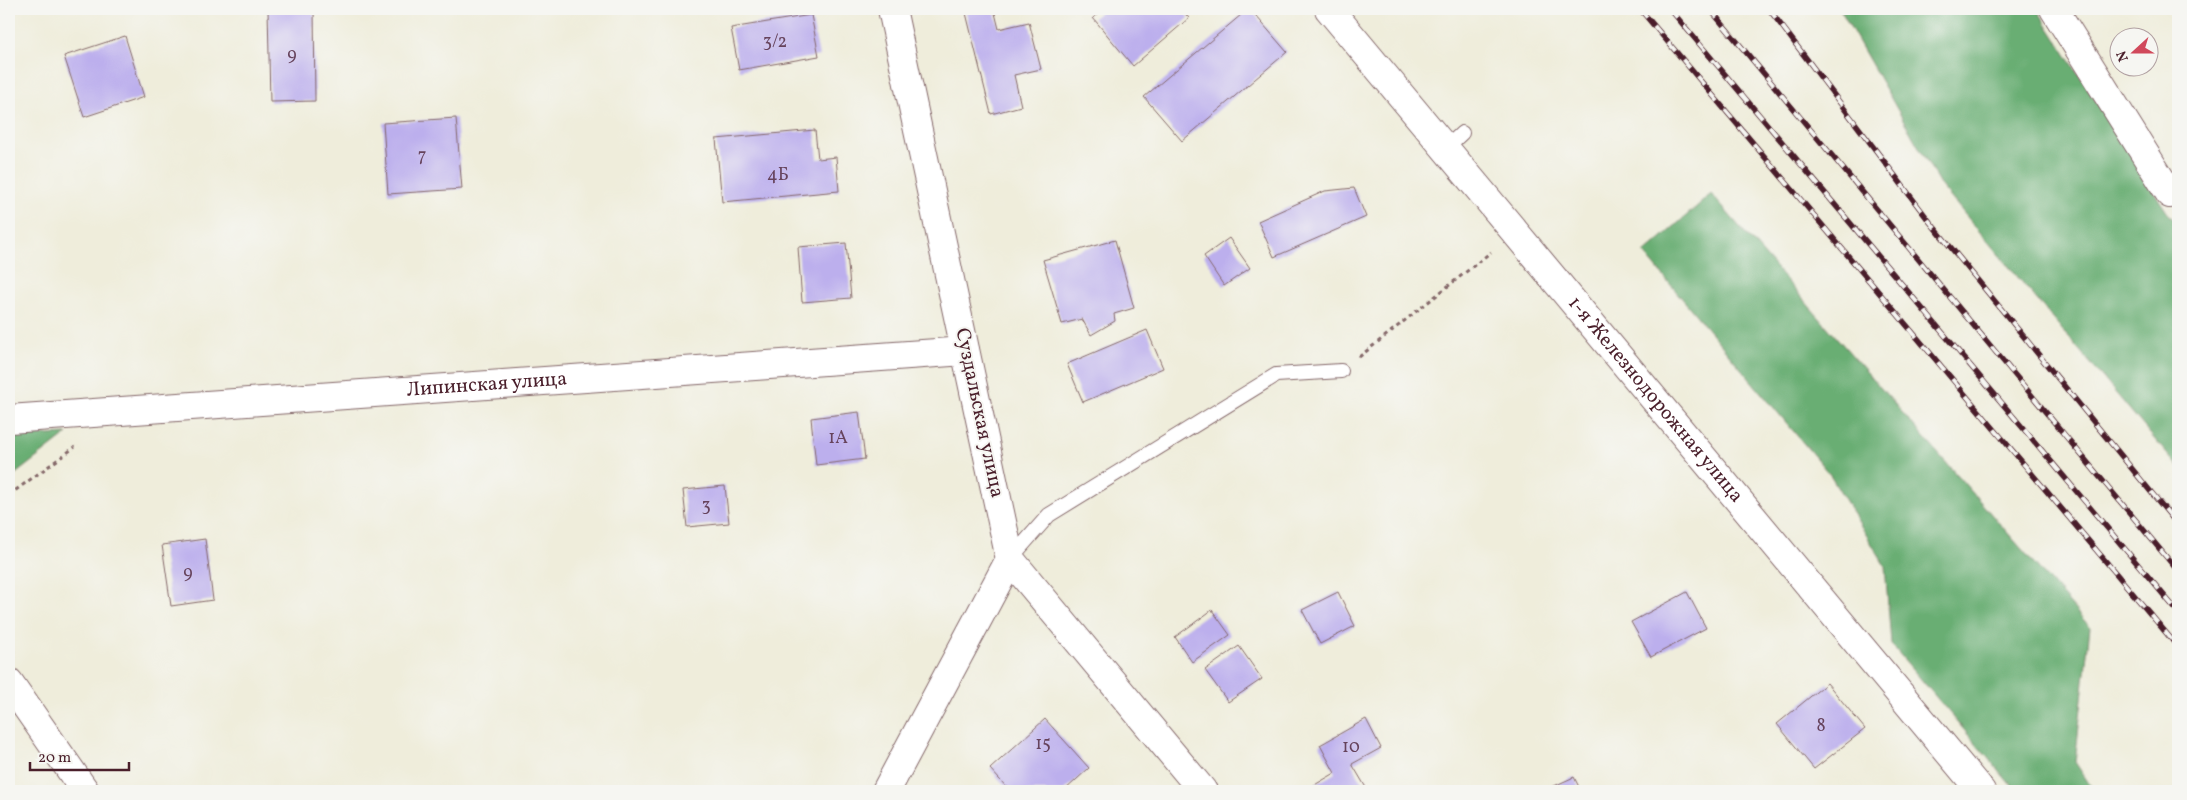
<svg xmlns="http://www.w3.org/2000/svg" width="2187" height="800" viewBox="0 0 2187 800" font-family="Vollkorn,serif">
<rect width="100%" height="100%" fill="#f6f6f2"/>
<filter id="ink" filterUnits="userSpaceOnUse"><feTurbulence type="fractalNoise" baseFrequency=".02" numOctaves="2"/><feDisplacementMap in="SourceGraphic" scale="10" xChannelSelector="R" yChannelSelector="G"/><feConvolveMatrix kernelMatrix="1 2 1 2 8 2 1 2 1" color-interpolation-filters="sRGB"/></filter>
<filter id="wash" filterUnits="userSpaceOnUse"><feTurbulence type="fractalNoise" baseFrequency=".0096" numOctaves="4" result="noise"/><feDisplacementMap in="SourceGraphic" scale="20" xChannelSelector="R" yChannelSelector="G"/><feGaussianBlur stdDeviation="1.12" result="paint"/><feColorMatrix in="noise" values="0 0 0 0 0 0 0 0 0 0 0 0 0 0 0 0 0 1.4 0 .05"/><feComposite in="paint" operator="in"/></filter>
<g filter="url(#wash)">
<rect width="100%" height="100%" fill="#efeddb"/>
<g fill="#69ae73" stroke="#5a664f">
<path d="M1840 9H2037L2167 212 2178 224V467L1941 186Z"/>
<path d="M1711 194 2090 627 2075 762 2094 791H2016L1891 644 1885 566 1831 476 1644 253Z"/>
<path d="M67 434 9 479V437Z"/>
</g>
<g id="blocks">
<g fill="#bcafed">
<path d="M268 9H314L315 101 270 102Z"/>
<path d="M965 9H994L999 29 1029 22 1041 69 1014 75 1021 106 991 114Z"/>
<path d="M1104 9H1181L1189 18 1133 66 1093 18Z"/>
<path d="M1248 9H1250L1287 52 1182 141 1144 97Z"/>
<path d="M811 15 819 56 739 70 731 28Z"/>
<path d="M125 36 144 97 84 117 64 56Z"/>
<path d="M456 118 462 189 388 194 383 123Z"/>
<path d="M815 130 818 159 836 157 839 191 722 202 716 139Z"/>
<path d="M1354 188 1366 217 1274 257 1258 221 1325 191Z"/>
<path d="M1229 238 1250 268 1224 286 1204 256Z"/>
<path d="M1115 240 1134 308 1114 314 1115 321 1091 335 1082 319 1062 324 1043 260Z"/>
<path d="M846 243 851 298 802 302 798 247Z"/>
<path d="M1147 330 1163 368 1083 402 1067 364Z"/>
<path d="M859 412 865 459 816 465 811 418Z"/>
<path d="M725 486 729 523 687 527 683 490Z"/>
<path d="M205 539 213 600 171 606 162 545Z"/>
<path d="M1338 592 1355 626 1320 644 1302 610Z"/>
<path d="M1687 592 1706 628 1651 657 1631 622Z"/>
<path d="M1212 610 1230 635 1192 662 1175 637Z"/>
<path d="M1239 646 1262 679 1228 702 1205 670Z"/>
<path d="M1827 683 1865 729 1814 769 1777 724Z"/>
<path d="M1045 719 1089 768 1064 791H1010L990 769Z"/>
<path d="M1366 719 1381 748 1352 764 1368 791H1306V790L1335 773 1320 745Z"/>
<path d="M1574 777 1581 791H1543Z"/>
</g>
</g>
</g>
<g filter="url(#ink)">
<use href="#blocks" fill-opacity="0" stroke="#846769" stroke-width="1"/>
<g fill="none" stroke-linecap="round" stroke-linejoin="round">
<g stroke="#846769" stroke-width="16">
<g id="lane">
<path d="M1446 148 1462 133"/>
<path d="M1010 559 1049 515 1276 375 1341 371"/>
</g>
</g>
<g stroke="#846769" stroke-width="30">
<g id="street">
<path d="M2054 9 2170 194 2178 190"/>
<path id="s1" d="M9 419 965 351"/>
<path d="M1010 559 1203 791"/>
<path d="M9 682 85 791"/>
<path d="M886 791 1010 559 892 9"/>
</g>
</g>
<g stroke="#846769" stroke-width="30">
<g id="secondary">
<path id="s2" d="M1329 9 1981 791"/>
</g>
</g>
<g stroke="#846769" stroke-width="3" stroke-dasharray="4 4" stroke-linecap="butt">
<path d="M1359 357 1491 252"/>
<path d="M9 495 75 447"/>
<path d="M9 644 14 652"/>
</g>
<use href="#lane" stroke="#fff" stroke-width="14"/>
<use href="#street" stroke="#fff" stroke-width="28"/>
<use href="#secondary" stroke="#fff" stroke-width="28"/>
<g stroke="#4a1f2b" stroke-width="5.5">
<g id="rail">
<path d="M1640 9 2178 647"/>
<path d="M1670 9 2178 612"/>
<path d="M1710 9 2178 571"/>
<path d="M1769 9 1930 222 2178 525"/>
</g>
</g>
<use href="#rail" stroke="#f6f6f2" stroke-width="4" stroke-dasharray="11" stroke-linecap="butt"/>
</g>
</g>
<g text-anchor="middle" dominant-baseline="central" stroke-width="4" stroke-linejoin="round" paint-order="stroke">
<g font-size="18" fill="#66435c">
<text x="775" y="42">3/2</text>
<text x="292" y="55">9</text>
<text x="422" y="156">7</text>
<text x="778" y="175">4Б</text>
<text x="838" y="438">1А</text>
<text x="706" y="506">3</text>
<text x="188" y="573">9</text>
<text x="1821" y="726">8</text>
<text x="1043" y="744">15</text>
<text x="1351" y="747">10</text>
</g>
<g font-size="20" fill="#4a1f2b" stroke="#f6f6f2">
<text stroke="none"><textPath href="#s1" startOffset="479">Липинская улица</textPath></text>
<text stroke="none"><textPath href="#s2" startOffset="509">1-я Железнодорожная улица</textPath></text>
<text transform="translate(979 413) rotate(78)">Суздальская улица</text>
</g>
</g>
<rect width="2187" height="800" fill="none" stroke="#f6f6f2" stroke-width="30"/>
<g transform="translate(2134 52) rotate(249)"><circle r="24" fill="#f6f6f2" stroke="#b1a0a2"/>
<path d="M0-4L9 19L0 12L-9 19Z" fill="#d1495b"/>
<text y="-8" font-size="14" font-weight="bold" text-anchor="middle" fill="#4a1f2b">N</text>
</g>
<path d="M30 762v8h99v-8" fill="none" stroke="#4a1f2b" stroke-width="2.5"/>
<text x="38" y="762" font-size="15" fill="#4a1f2b" stroke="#f6f6f2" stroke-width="4" paint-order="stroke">20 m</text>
</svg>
